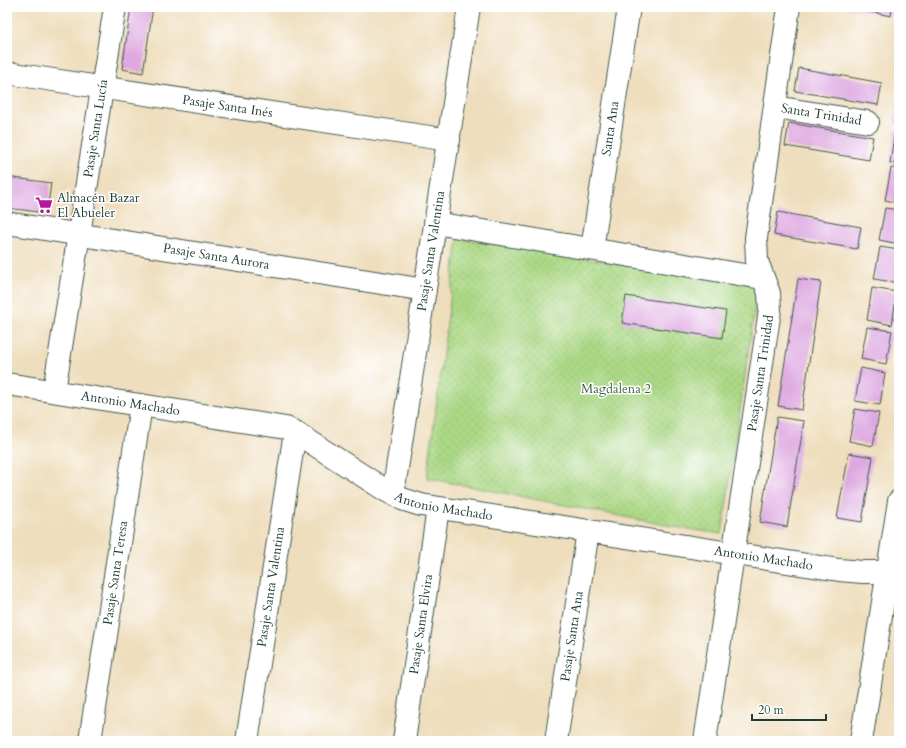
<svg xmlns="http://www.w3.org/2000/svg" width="906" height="748" viewBox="0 0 906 748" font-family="Cardo,serif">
<defs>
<pattern id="park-dots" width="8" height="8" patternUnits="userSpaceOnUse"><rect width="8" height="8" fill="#abd885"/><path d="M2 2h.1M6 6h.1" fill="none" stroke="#93ba73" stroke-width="1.8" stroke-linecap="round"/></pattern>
</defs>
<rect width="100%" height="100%" fill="#fff"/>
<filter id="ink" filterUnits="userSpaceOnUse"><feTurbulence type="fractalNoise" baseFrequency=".025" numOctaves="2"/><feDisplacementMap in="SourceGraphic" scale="8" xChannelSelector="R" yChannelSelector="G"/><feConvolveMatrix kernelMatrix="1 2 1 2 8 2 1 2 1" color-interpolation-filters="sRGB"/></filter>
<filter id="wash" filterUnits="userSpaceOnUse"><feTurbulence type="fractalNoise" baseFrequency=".012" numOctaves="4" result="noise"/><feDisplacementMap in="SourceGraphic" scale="16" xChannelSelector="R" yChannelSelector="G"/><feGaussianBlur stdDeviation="0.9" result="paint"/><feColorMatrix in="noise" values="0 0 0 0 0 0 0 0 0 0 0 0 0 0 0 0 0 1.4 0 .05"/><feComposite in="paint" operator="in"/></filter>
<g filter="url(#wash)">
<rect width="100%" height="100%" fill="#efdebd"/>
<path fill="url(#park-dots)" stroke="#658a5c" d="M458 238 758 286 722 534 681 528 427 478Z"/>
<g id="blocks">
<g fill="#dea9e1">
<path d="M131 7H153L143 73 122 69Z"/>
<path d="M845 7H892L891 16Z"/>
<path d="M799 68 882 83 878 105 795 91Z"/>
<path d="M898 99H899V124L894 123Z"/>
<path d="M789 123 873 137 869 160 785 146Z"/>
<path d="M895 130 899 131V164L890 163Z"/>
<path d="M891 168 899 169V203L885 200Z"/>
<path d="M7 177 51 183 47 213 7 208Z"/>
<path d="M885 208 899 210V244L879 240Z"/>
<path d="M778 212 861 227 857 249 774 235Z"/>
<path d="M880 247 899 250V283L874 279Z"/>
<path d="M798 279 821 282 802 410 778 406Z"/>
<path d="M872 288 897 292 892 325 867 320Z"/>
<path d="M626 296 726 311 722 338 622 323Z"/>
<path d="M867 327 892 331 886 364 861 359Z"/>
<path d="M861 368 885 373 880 405 855 401Z"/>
<path d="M855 409 879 413 873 446 849 441Z"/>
<path d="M777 417 804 421 787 527 760 522Z"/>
<path d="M849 453 873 457 862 522 837 518Z"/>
</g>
</g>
</g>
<g filter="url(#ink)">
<use href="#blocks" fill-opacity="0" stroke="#3e5549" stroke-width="1"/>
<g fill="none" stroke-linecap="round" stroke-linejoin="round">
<g stroke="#3e5549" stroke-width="24">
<g id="street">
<path id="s1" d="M7 73 449 140"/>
<path id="s2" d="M775 107 868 122"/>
<path id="s3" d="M7 223 425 290"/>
<path d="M435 223 762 278"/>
<path id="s4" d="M592 249 629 7"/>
<path id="s5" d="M7 384 286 428 295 432 385 490 402 499 421 505 839 570 863 572H899"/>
<path id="s6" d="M54 391 115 7"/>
<path id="s7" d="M393 494 469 7"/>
<path id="s8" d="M90 741 141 405"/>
<path id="s9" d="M247 741 295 432"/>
<path id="s10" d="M404 741 438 508"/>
<path id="s11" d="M556 741 588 531"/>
<path id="s12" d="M705 741 770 310 769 293 757 261 756 238 789 7"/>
<path d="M861 741 899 501"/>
</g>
</g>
<use href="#street" stroke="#fff" stroke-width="22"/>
</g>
</g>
<defs>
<g id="supermarket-bare" transform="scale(1.38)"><path d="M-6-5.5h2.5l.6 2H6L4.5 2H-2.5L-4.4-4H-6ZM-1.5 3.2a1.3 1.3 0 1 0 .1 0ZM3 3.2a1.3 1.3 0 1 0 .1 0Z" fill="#b5179e" stroke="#fff" stroke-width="2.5" paint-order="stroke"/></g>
</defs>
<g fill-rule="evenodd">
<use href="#supermarket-bare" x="44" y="205"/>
</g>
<g text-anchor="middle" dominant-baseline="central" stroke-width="3" stroke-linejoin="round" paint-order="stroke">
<g font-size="13" fill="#1f3d34" stroke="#fff">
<text stroke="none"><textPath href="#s1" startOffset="223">Pasaje Santa Inés</textPath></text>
<text stroke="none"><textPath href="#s2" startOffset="47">Santa Trinidad</textPath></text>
<text stroke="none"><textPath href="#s6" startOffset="266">Pasaje Santa Lucía</textPath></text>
<text stroke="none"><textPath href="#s4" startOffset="122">Santa Ana</textPath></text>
<text stroke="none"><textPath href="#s7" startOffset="246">Pasaje Santa Valentina</textPath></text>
<text stroke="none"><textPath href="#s3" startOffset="212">Pasaje Santa Aurora</textPath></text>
<text stroke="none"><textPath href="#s12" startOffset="372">Pasaje Santa Trinidad</textPath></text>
<text stroke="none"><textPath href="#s5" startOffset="125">Antonio Machado</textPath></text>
<text stroke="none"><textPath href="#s5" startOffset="461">Antonio Machado</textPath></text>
<text stroke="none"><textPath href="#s5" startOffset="785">Antonio Machado</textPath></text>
<text stroke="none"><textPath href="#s8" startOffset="170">Pasaje Santa Teresa</textPath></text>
<text stroke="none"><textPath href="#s9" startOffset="156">Pasaje Santa Valentina</textPath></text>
<text stroke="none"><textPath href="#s10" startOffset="118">Pasaje Santa Elvira</textPath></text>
<text stroke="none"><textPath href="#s11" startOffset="106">Pasaje Santa Ana</textPath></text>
</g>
<g font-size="13" fill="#1f3d34" stroke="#fff" text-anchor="start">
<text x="57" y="198">Almacén Bazar<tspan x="57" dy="15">El Abueler</tspan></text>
</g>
<g font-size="13" fill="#426448" stroke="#fff">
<text x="616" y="389">Magdalena 2</text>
</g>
</g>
<rect width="906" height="748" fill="none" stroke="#fff" stroke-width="24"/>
<path d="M752 714v6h74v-6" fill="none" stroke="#1f3d34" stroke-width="2"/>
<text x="758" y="714" font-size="12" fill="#1f3d34" stroke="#ffffff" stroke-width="3" paint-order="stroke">20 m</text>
</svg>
